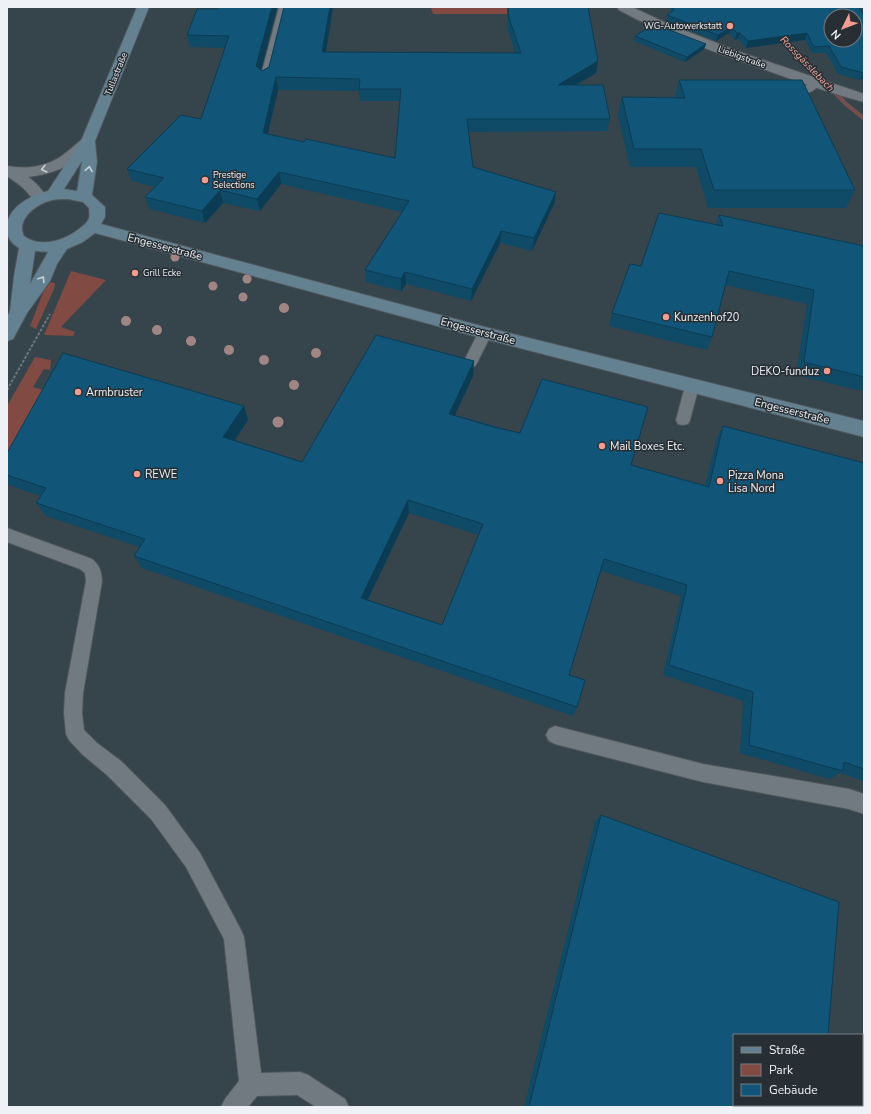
<svg xmlns="http://www.w3.org/2000/svg" width="871" height="1114" viewBox="0 0 871 1114" font-family="'Nunito Sans',sans-serif">
<rect width="100%" height="100%" fill="#31393e"/>
<path fill="#36444c" fill-rule="evenodd" d="M7 7H864V1107H7ZM831 16H855V40H831ZM734 1035H862V1105H734Z"/>
<g fill="#814a43">
<path d="M431 8H534L507 14H433Z"/>
<path d="M71 271 106 280 61 327 75 332 73 336 44 335Z"/>
<path d="M47 282 55 283 54 289 36 329 30 326Z"/>
<path d="M35 357 51 360 50 370 44 369 33 387 46 391 7 458V406Z"/>
</g>
<g fill="none" stroke-linecap="round" stroke-linejoin="round">
<path fill="#754f4e" fill-rule="evenodd" d="M775 32H779L848 103 864 116V121L844 105 775 34Z"/>
<g stroke="#50575b" stroke-width="2">
<g id="lane">
<path d="M279 7H287L270 79 265 82 260 79Z"/>
<path d="M816 80 821 83C816 89 809 95 800 93L799 91 800 89Z"/>
<path d="M485 328 490 330 492 333 477 363 475 366 470 368 465 366 463 363 478 333 480 330Z"/>
<path d="M692 381 697 382 699 386 690 420 688 424 683 425 678 424 676 420 685 386 687 382Z"/>
<path d="M7 528 92 559C100 566 101 570 102 581L83 693 82 713 84 730 97 743 121 761 165 805 200 853 241 930 244 937 261 1073 300 1072 308 1075 345 1099 349 1107H316L297 1095 257 1096 248 1107H221L225 1099 239 1081 224 939 186 867 151 819 107 775 83 755 69 740 66 734 64 713 65 693 86 581 85 573 80 569 7 542Z"/>
<path d="M555 726 703 764 849 789 864 794V814L849 809 703 782 555 744 549 741 546 735 549 729Z"/>
</g>
</g>
<g stroke="#50575b" stroke-width="2">
<g id="street">
<path d="M617 7H632L668 24 737 51 864 94V102C829 93 794 80 760 68 712 51 663 34 619 10Z"/>
<path d="M88 137 93 138 95 141C80 164 54 174 28 177 36 182 42 190 48 198L46 201C33 204 31 195 23 188 18 183 12 180 7 176V166C29 170 51 166 68 151 75 146 80 139 88 137Z"/>
</g>
</g>
<g stroke="#50575b" stroke-width="2">
<path id="secondary" d="M137 7H149L95 141 97 162 92 195 105 207V217L101 224 485 327 864 421V437L485 339 95 233 83 242 67 249 57 264 50 281 27 313 13 339 7 341V317L10 311 14 276 19 248C11 243 7 238 7 228 7 207 30 196 48 191L81 141ZM82 161 77 191 64 189ZM68 199 83 202 89 208C89 211 90 215 89 218 88 222 83 226 79 229 64 241 40 248 24 236 16 220 35 205 49 201 55 199 62 199 68 199ZM35 251 48 252 30 284Z"/>
</g>
<path stroke="#6e757a" stroke-width="2" stroke-dasharray="3 1.5" stroke-linecap="butt" d="M7 390 50 314"/>
<use href="#lane" fill="#717a80" fill-rule="evenodd"/>
<use href="#street" fill="#717a80" fill-rule="evenodd"/>
<use href="#secondary" fill="#648191" fill-rule="evenodd"/>
</g>
<g fill="#a18582">
<circle cx="175" cy="257" r="4.5"/>
<circle cx="247" cy="279" r="4.5"/>
<circle cx="213" cy="286" r="4.5"/>
<circle cx="243" cy="297" r="4.5"/>
<circle cx="284" cy="308" r="5"/>
<circle cx="126" cy="321" r="5"/>
<circle cx="157" cy="330" r="5"/>
<circle cx="191" cy="341" r="5"/>
<circle cx="229" cy="350" r="5"/>
<circle cx="316" cy="353" r="5"/>
<circle cx="264" cy="360" r="5"/>
<circle cx="294" cy="385" r="5"/>
<circle cx="278" cy="422" r="5.5"/>
</g>
<g fill="#0f4a67" fill-rule="evenodd">
<path d="M219 7H277L261 70 262 71 269 67 284 7H333L326 52 515 53 508 30 507 14V7H588L598 61 596 73 577 85 610 119 607 131 468 132 473 167 556 192 554 204 532 251 500 243 471 301 406 284 401 291 366 282 365 270 402 212 281 184 260 211 223 203 205 223 150 209 145 197 155 187 132 181 127 169 201 119 225 48 190 47 187 35 218 9ZM278 90 359 91 360 101H400L395 158 304 142 268 134Z"/>
<path d="M671 7H859L864 78 860 80 838 74 826 53H812L805 40 746 48 738 39 735 40 729 33 716 41 666 21 667 15 672 12 670 9Z"/>
<path d="M635 36 706 44 704 49 685 62 634 41Z"/>
<path d="M679 80 855 190 846 208H708L696 167H630L618 115 622 97H675Z"/>
<path d="M719 215 864 246V386L861 391 796 375 807 304 726 285 712 337 707 350 609 326 612 313 641 266 716 225Z"/>
<path d="M473 376 455 415 705 486 716 440 723 426 864 463V781L840 773 830 779 740 753 743 701 663 675 681 596 601 571 569 675 577 707 573 716 142 568 134 556 140 547 46 516 36 503 41 496 8 485 7 484V453L244 406 248 420 235 440 302 462ZM409 513 479 535 442 625 368 600Z"/>
<path d="M601 815 823 1107H524L595 821Z"/>
</g>
<g fill="#0c3c54">
<path d="M272 7H277L259 79 256 66Z"/>
<path d="M330 7H333L324 65 322 52Z"/>
<path d="M731 27 729 33 716 41 718 35Z"/>
<path d="M737 33H740L738 39 735 40Z"/>
<path d="M807 33 805 40 746 48 748 41Z"/>
<path d="M706 44 704 49 685 62 687 57Z"/>
<path d="M598 61 596 73 556 97 558 85Z"/>
<path d="M864 73V78L860 80 863 74Z"/>
<path d="M276 77 278 90 265 145 263 133Z"/>
<path d="M279 172 281 184 260 211 257 199Z"/>
<path d="M220 190 223 203 205 223 202 211Z"/>
<path d="M556 192 554 204 532 251 534 238Z"/>
<path d="M501 231 500 243 471 301 472 289Z"/>
<path d="M405 272 406 284 401 291V279Z"/>
<path d="M474 361 473 376 449 428V414Z"/>
<path d="M244 406 248 420 228 450 223 437Z"/>
<path d="M408 500 409 513 363 609 361 598Z"/>
</g>
<g fill="#115678" stroke="#0c3c54" fill-rule="evenodd">
<path d="M219 7H272L256 66 262 71 269 67 284 7H330L322 52 521 53 509 18 508 7H588L598 61 558 85H603L610 119H467L473 167 556 192 534 238 501 231 472 289 405 272 401 279 365 270 409 201 279 172 257 199 220 190 202 211 145 197 164 178 127 169 181 115 201 119 229 36 187 35 197 9H218ZM276 77 360 79 359 89H401L395 158 306 139 304 142 263 133Z"/>
<path d="M673 7H859L864 15V73L841 67 829 46 814 47 807 33 748 41 740 33H737L731 27 718 35 667 15 674 10ZM831 16H855V40H831Z"/>
<path d="M654 24 706 44 687 57 635 36Z"/>
<path d="M679 80H802L855 190H714L701 149H634L622 97 685 98Z"/>
<path d="M659 213 723 226 719 215 864 246V377L804 362 814 290 729 271 712 337 612 313 630 264 641 266Z"/>
<path d="M376 335 474 361 449 414 494 427 520 433 542 379 648 407 631 465 709 487 723 426 864 463V769L844 762 843 771 749 745 753 692 669 665 687 585 604 559 569 675 585 680 577 707 134 556 145 539 36 503 46 488 7 475V453L63 353 244 406 223 437 302 462ZM408 500 483 524 442 625 361 598Z"/>
<path d="M601 815 839 902 828 1035H734V1105H823V1107H529Z"/>
</g>
<defs><path id="oneway-chevron" d="M-2-3.5L2.5 0L-2 3.5" fill="none" stroke-width="1.6" stroke-linecap="round" stroke-linejoin="round"/></defs>
<use stroke="#c8ced3" href="#oneway-chevron" transform="translate(44 169) rotate(166)"/>
<g stroke="#c5d0d8">
<use href="#oneway-chevron" transform="translate(89 169) rotate(-80)"/>
<use href="#oneway-chevron" transform="translate(42 279) rotate(-58)"/>
</g>
<g fill="#f59c90" stroke="#272f34" stroke-width="1.5">
<circle cx="730" cy="26" r="4"/>
<circle cx="205" cy="180" r="4"/>
<circle cx="135" cy="273" r="4"/>
<circle cx="666" cy="317" r="4"/>
<circle cx="827" cy="371" r="4"/>
<circle cx="78" cy="392" r="4"/>
<circle cx="602" cy="446" r="4"/>
<circle cx="137" cy="474" r="4"/>
<circle cx="720" cy="481" r="4"/>
</g>
<g text-anchor="middle" dominant-baseline="central" stroke-width="3" stroke-linejoin="round" paint-order="stroke">
<g font-size="9" fill="#eef2f6" stroke="#272f34" text-anchor="start">
<text x="722" y="26" text-anchor="end">WG-Autowerkstatt</text>
<text x="213" y="175">Prestige<tspan x="213" dy="10">Selections</tspan></text>
<text x="143" y="273">Grill Ecke</text>
</g>
<g font-size="9" fill="#eef2f6" stroke="#272f34">
<text transform="translate(742 57) rotate(20)">Liebigstraße</text>
<text transform="translate(116 74) rotate(-68)">Tullastraße</text>
</g>
<g font-size="10" font-style="italic" fill="#f4a89d" stroke="#272f34">
<text transform="translate(807 64) rotate(46)">Rossgässlebach</text>
</g>
<g font-size="11" fill="#eef2f6" stroke="#272f34">
<text transform="translate(165 247) rotate(15)">Engesserstraße</text>
<text transform="translate(478 331) rotate(15)">Engesserstraße</text>
<text transform="translate(792 411) rotate(14)">Engesserstraße</text>
</g>
<g font-size="11" fill="#eef2f6" stroke="#272f34" text-anchor="start">
<text x="674" y="317">Kunzenhof20</text>
<text x="819" y="371" text-anchor="end">DEKO-funduz</text>
<text x="86" y="392">Armbruster</text>
<text x="610" y="446">Mail Boxes Etc.</text>
<text x="145" y="474">REWE</text>
<text x="728" y="475">Pizza Mona<tspan x="728" dy="13">Lisa Nord</tspan></text>
</g>
</g>
<rect width="871" height="1114" fill="none" stroke="#eef2f6" stroke-width="16"/>
<rect x="733" y="1034" width="130" height="72" fill="#272f34" stroke="#777d82"/>
<rect x="741" y="1047" width="20" height="6" fill="#648191" stroke="#777d82"/>
<text x="769" y="1054" font-size="12" fill="#eef2f6">Straße</text>
<rect x="741" y="1064" width="20" height="12" fill="#814a43" stroke="#777d82"/>
<text x="769" y="1074" font-size="12" fill="#eef2f6">Park</text>
<rect x="741" y="1084" width="20" height="12" fill="#115678" stroke="#777d82"/>
<text x="769" y="1094" font-size="12" fill="#eef2f6">Gebäude</text>
<g transform="translate(843 28) rotate(227)"><circle r="19" fill="#272f34" stroke="#777d82"/>
<path d="M0-3L7 15L0 10L-7 15Z" fill="#f59c90"/>
<text y="-6" font-size="11" font-weight="bold" text-anchor="middle" fill="#eef2f6">N</text>
</g>
</svg>
